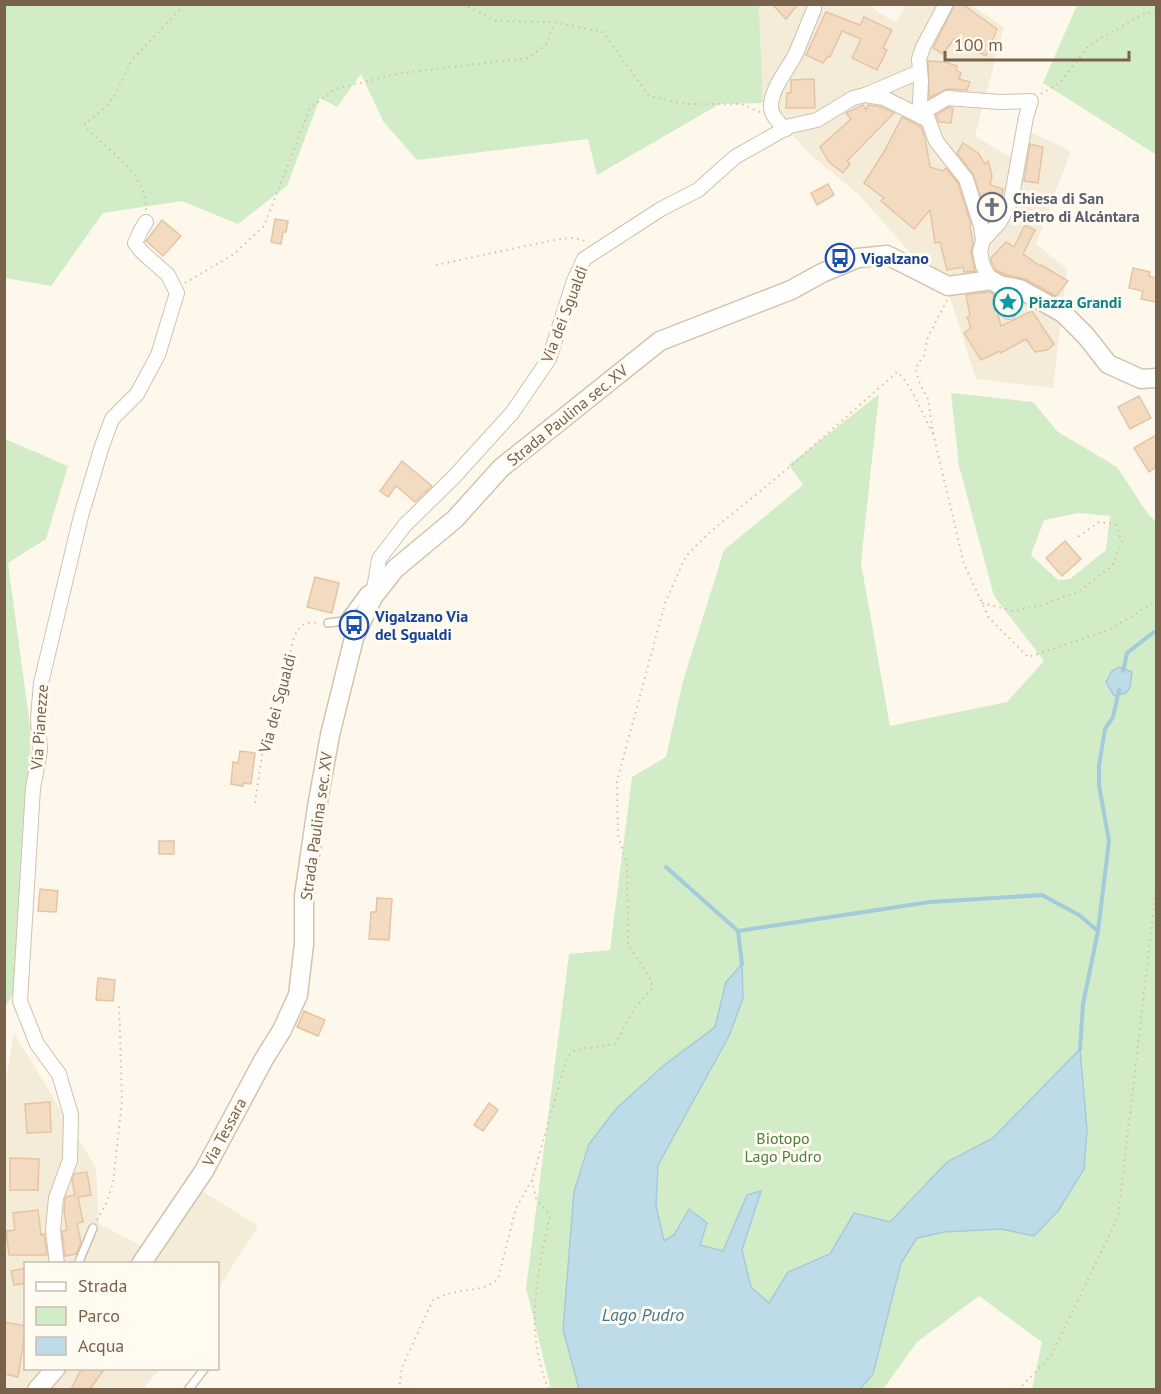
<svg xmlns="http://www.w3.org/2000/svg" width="1161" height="1394" viewBox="0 0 1161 1394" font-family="'PT Sans',sans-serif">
<rect width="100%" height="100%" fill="#fdf8eb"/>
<g fill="#f5ebd9">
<path d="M759 5H870L875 10 896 23 906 5H971L1004 27 975 136 1011 158 1030 132 1071 151 1036 244 1067 269 1053 388 976 379 950 298 860 196 810 154 763 103Z"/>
<path d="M14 1033 96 1168 99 1224 159 1255 202 1191 258 1226 218 1289V1264H26V1368L160 1369 143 1389 5 1390 4 1093Z"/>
</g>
<g fill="#d2ecc8" fill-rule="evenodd">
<path d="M4 5H759L763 103 720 104 597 175 588 139 417 160 383 121 361 74 337 107 320 98 287 186 238 224 182 201 103 213 51 286 5 278Z"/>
<path d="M1153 5 1156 6 1155 154 1043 83 1077 5Z"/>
<path d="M951 393 1033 402 1058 432 1117 467 1148 514 1156 522V1389H1032L1042 1342 979 1296 917 1342 883 1389H551L526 1288 569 954 610 950 632 777 666 757 683 681 724 550 803 485 789 465 879 394 861 563 890 726 1007 702 1044 661 994 596 959 466ZM1079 513 1110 516 1106 550 1070 579 1058 580 1031 555 1044 520Z"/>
<path d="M5 439 68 466 46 539 8 563 31 733 17 988 5 1007Z"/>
</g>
<g fill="#bedce8" stroke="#a4cbda" stroke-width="1.5">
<path d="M1119 667 1132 672 1130 687 1126 693 1114 696 1106 682 1112 671Z"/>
<path d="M742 964 743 998 729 1036 658 1165 656 1206 664 1241 674 1235 689 1209 707 1223 700 1245 723 1251 747 1195 761 1191 742 1250 751 1287 769 1303 788 1272 830 1254 854 1213 890 1222 947 1162 993 1138 1080 1049 1087 1130 1084 1169 1058 1211 1034 1236 1001 1229 944 1232 917 1238 901 1263 873 1374 860 1389H579L563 1329 574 1192 589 1144 616 1109 663 1066 715 1027 726 982Z"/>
</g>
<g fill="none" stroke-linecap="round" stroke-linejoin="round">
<g stroke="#a4cbda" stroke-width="4">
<path d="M1123 671 1127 653 1154 632"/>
<path d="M666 867 738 931 742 964"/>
<path d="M738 931 930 902 1042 895 1079 915 1098 931"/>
<path d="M1080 1049 1083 1004 1098 931 1109 841 1099 785V766L1105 729 1113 717 1119 690"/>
</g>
</g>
<g fill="#f3dbc2" stroke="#e6c4a2" stroke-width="1.5">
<path d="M772 4H798L786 19Z"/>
<path d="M955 4H962L997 29 986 56 954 39 943 54 933 48Z"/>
<path d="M826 12 860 25 864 17 892 30 883 48 887 50 877 70 852 58 861 39 842 31 830 57 828 56 823 63 806 55Z"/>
<path d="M928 61 945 62 957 66 956 70 961 73 959 79 970 82 967 90 947 89 929 98Z"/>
<path d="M814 79 815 108H786L787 93H791V80Z"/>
<path d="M863 105 866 110 868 105 881 107 894 113 847 161 850 164 843 173 829 162 820 147 851 119 846 113Z"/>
<path d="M949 107 953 108 951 123 939 122 936 115Z"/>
<path d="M902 117 921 127 925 138 930 167 943 171 946 168 958 183 971 224 970 226 973 243 971 253 975 271 964 272 963 267 947 270 940 242 935 243 930 210 914 229 881 201 884 198 864 183 884 152Z"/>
<path d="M963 143 978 153 985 164 988 161 992 176 990 185 1003 189 1001 200 992 217 987 216 973 174 957 153Z"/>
<path d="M1030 144 1043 147 1038 183 1024 181Z"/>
<path d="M828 184 834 195 817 205 811 193Z"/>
<path d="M275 219 288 221 286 232H283L281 244 271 242Z"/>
<path d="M162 220 181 236 163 256 146 241Z"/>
<path d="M1025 225 1035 230 1023 254 1040 266 1041 265 1068 281 1056 296 1025 279 1004 274 996 270 992 263 991 258 1006 242 1014 247Z"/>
<path d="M1133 268 1150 272 1149 276 1156 278V302L1141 299 1143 291 1129 288Z"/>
<path d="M989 292 993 294 1001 326 1032 311 1054 344 1047 350 1035 352 1026 339 1001 353 1000 351 981 360 964 333 971 328 967 317 970 316 966 295Z"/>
<path d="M1139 396 1151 418 1130 429 1118 407Z"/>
<path d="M1156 435V467L1149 472 1134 448Z"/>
<path d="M402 461 432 486 415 502 396 486 388 497 380 491Z"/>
<path d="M1065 541 1081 559 1062 576 1046 558Z"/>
<path d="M315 577 339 583 332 613 307 607Z"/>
<path d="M240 751 255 753 251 784 243 783V786L231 784 233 762 238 763Z"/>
<rect x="159" y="841" width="15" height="13"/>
<path d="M40 889 58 891 56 912 38 911Z"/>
<path d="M377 898 392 899 389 940 369 939 371 912H376Z"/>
<path d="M98 978 115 980 113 1001 96 1000Z"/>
<path d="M304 1011 325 1020 318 1036 297 1027Z"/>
<path d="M50 1102 51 1132 27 1133 25 1104Z"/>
<path d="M489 1103 498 1110 483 1131 474 1125Z"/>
<path d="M10 1158 39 1159 38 1190H10Z"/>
<path d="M87 1172 91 1195 78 1197 83 1222 77 1223 81 1243 76 1254 65 1256 62 1231 67 1230 64 1211 65 1200 66 1197 75 1195 72 1180 74 1174Z"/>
<path d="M38 1210 41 1235 44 1234 47 1255H9L6 1231 15 1230 13 1213Z"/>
<path d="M26 1268V1283L14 1285 11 1271Z"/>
<path d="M4 1322 26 1326 18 1377 4 1374Z"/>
<path d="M82 1368H105L90 1389H71Z"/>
</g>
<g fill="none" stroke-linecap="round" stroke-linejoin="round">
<g stroke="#d0c1af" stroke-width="10">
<g id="lane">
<path d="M328 623 343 621 365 591 373 586"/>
<path d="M78 1264 93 1228"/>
<path d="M188 1390 205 1368"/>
</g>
</g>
<g stroke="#d0c1af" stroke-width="16">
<g id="street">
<path d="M946 4 923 47 919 59 921 81 920 104 925 111 936 141 966 179 981 226 983 240 980 252 983 266 991 280"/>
<path d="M865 95 884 98 926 119"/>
<path d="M925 111 947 98 1000 102 1031 101 1026 117 1011 201 999 223 983 240"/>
<path d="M786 129C779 124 770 114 771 105 772 87 788 70 796 53 802 39 808 24 814 9"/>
<path d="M1004 286 1002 296 1009 312"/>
<path d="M373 595 379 559 405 525 453 478 512 413 549 359 574 281 584 259 661 209 698 190 735 157 790 126 817 120 853 98 865 95 919 72"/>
<path d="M57 1264 53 1230 56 1198 70 1160 71 1115 59 1074 37 1044 20 1001 33 788 40 751 38 718 41 683 81 516 102 446 112 419 137 394 158 355 177 293 168 275 142 252 135 243 141 230 146 222"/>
</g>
</g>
<g stroke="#d3c3ad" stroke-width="21">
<g id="secondary">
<path d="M141 1264 204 1171 264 1059 282 1030 298 995 304 944V896L317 807 330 735 354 638 373 597 395 569 455 519 501 468 660 341 791 290 822 273 858 258 887 255 948 286 991 280 1000 285 1020 289 1063 313 1086 336 1108 364 1141 379 1156 378"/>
<path d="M37 1390 56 1368"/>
</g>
</g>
<g stroke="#d9bfa4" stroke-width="2" stroke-dasharray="1.5 4.5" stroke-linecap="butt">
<path d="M463 4 496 21 554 22 603 32 649 96 684 104H741L760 112"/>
<path d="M1041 94 1060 83 1089 45 1147 12 1156 15"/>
<path d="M146 210C147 174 108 150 85 127V124L106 107 115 95 132 60 185 4"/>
<path d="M436 265 559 239 574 238 589 242"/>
<path d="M185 283 234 254 264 226 310 108 335 89 402 73 528 58 547 44 554 22"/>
<path d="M947 300 928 337 924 355 915 369 920 384 928 399 933 433 964 564 989 618 1028 657 1109 630 1156 601"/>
<path d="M982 603 1013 611 1043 605 1081 590 1112 566 1122 542 1115 524 1099 522 1078 537"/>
<path d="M255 803 262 755 269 740 294 637C300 625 305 621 319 623"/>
<path d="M532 1180 536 1198 550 1216C539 1266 528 1313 540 1363 543 1373 544 1381 550 1390"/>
<path d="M97 1220 106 1204 113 1183 122 1101 119 1003"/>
<path d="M399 1390 402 1367 433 1300C439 1298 445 1294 452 1293 467 1289 485 1291 498 1279L516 1208 532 1180 567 1057 575 1050 615 1044 634 1009 653 987 650 978 628 945 627 864 618 835 617 781 665 603 686 556 710 532 786 470 897 372C912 384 922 415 933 433"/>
<path d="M1018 1390 1051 1356 1118 1217 1156 889"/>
</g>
<use href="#lane" stroke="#fff" stroke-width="7"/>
<use href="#street" stroke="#fff" stroke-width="14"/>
<use href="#secondary" stroke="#fff" stroke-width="18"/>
</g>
<defs>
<g id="church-ring" transform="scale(1.5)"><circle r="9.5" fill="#fffbf1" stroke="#6b7280" stroke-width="1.5"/><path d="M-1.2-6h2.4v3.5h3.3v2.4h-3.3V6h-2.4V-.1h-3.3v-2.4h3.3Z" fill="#6b7280"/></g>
<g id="bus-ring" transform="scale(1.5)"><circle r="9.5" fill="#fffbf1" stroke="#1a4fb4" stroke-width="1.5"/><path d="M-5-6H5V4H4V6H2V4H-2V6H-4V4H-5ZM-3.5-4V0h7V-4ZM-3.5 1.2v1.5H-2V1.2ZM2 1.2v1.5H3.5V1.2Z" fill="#1a4fb4"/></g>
<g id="sight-ring" transform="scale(1.5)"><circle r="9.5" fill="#fffbf1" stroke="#0f9aa8" stroke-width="1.5"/><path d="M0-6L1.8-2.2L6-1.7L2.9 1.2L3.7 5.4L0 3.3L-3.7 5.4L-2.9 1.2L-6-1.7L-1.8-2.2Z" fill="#0f9aa8"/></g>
</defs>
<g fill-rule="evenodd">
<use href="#church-ring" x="992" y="207"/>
<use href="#bus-ring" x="840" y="258"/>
<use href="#sight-ring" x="1008" y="302"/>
<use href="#bus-ring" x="354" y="625"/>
</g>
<g text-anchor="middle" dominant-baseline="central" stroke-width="6" stroke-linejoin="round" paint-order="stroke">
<g font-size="16" font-weight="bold" fill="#5b616d" stroke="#fffbf1" text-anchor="start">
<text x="1013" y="198">Chiesa di San<tspan x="1013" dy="18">Pietro di Alcántara</tspan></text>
</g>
<g font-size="16" font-weight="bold" fill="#164399" stroke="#fffbf1" text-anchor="start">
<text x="861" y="258">Vigalzano</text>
<text x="375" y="616">Vigalzano Via<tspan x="375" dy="18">del Sgualdi</tspan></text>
</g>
<g font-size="16" font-weight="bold" fill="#0d838f" stroke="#fffbf1" text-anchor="start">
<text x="1029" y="302">Piazza Grandi</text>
</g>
<g font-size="16" fill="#79624c" stroke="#fffbf1">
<text transform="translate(564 314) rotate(-69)">Via dei Sgualdi</text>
<text transform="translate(567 415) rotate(-39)">Strada Paulina sec. XV</text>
<text transform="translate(277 703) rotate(-75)">Via dei Sgualdi</text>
<text transform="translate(39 727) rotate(-86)">Via Pianezze</text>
<text transform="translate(316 826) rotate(-82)">Strada Paulina sec. XV</text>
<text transform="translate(224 1132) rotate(-62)">Via Tessara</text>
</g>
<g font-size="16" fill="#4e7f43" stroke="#fffbf1">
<text x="783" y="1138">Biotopo<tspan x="783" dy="18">Lago Pudro</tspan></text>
</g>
<g font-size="18" font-style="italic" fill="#45788c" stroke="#fffbf1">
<text x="643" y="1314">Lago Pudro</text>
</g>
</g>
<rect width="1161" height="1394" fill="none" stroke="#79624c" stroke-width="12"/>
<rect x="24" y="1262" width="195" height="108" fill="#fffbf1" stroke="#c9beaf" stroke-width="1.5"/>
<rect x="36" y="1282" width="30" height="9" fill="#ffffff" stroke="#c9beaf" stroke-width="1.5"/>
<text x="78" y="1292" font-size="18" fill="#79624c">Strada</text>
<rect x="36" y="1307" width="30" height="18" fill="#d2ecc8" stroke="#c9beaf" stroke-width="1.5"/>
<text x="78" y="1322" font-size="18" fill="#79624c">Parco</text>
<rect x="36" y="1337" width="30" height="18" fill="#bedce8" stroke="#c9beaf" stroke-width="1.5"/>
<text x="78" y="1352" font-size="18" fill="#79624c">Acqua</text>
<path d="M945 51v9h184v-9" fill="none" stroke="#79624c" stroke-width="3"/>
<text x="954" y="51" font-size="18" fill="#79624c" stroke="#fffbf1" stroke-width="4.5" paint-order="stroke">100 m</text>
</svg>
